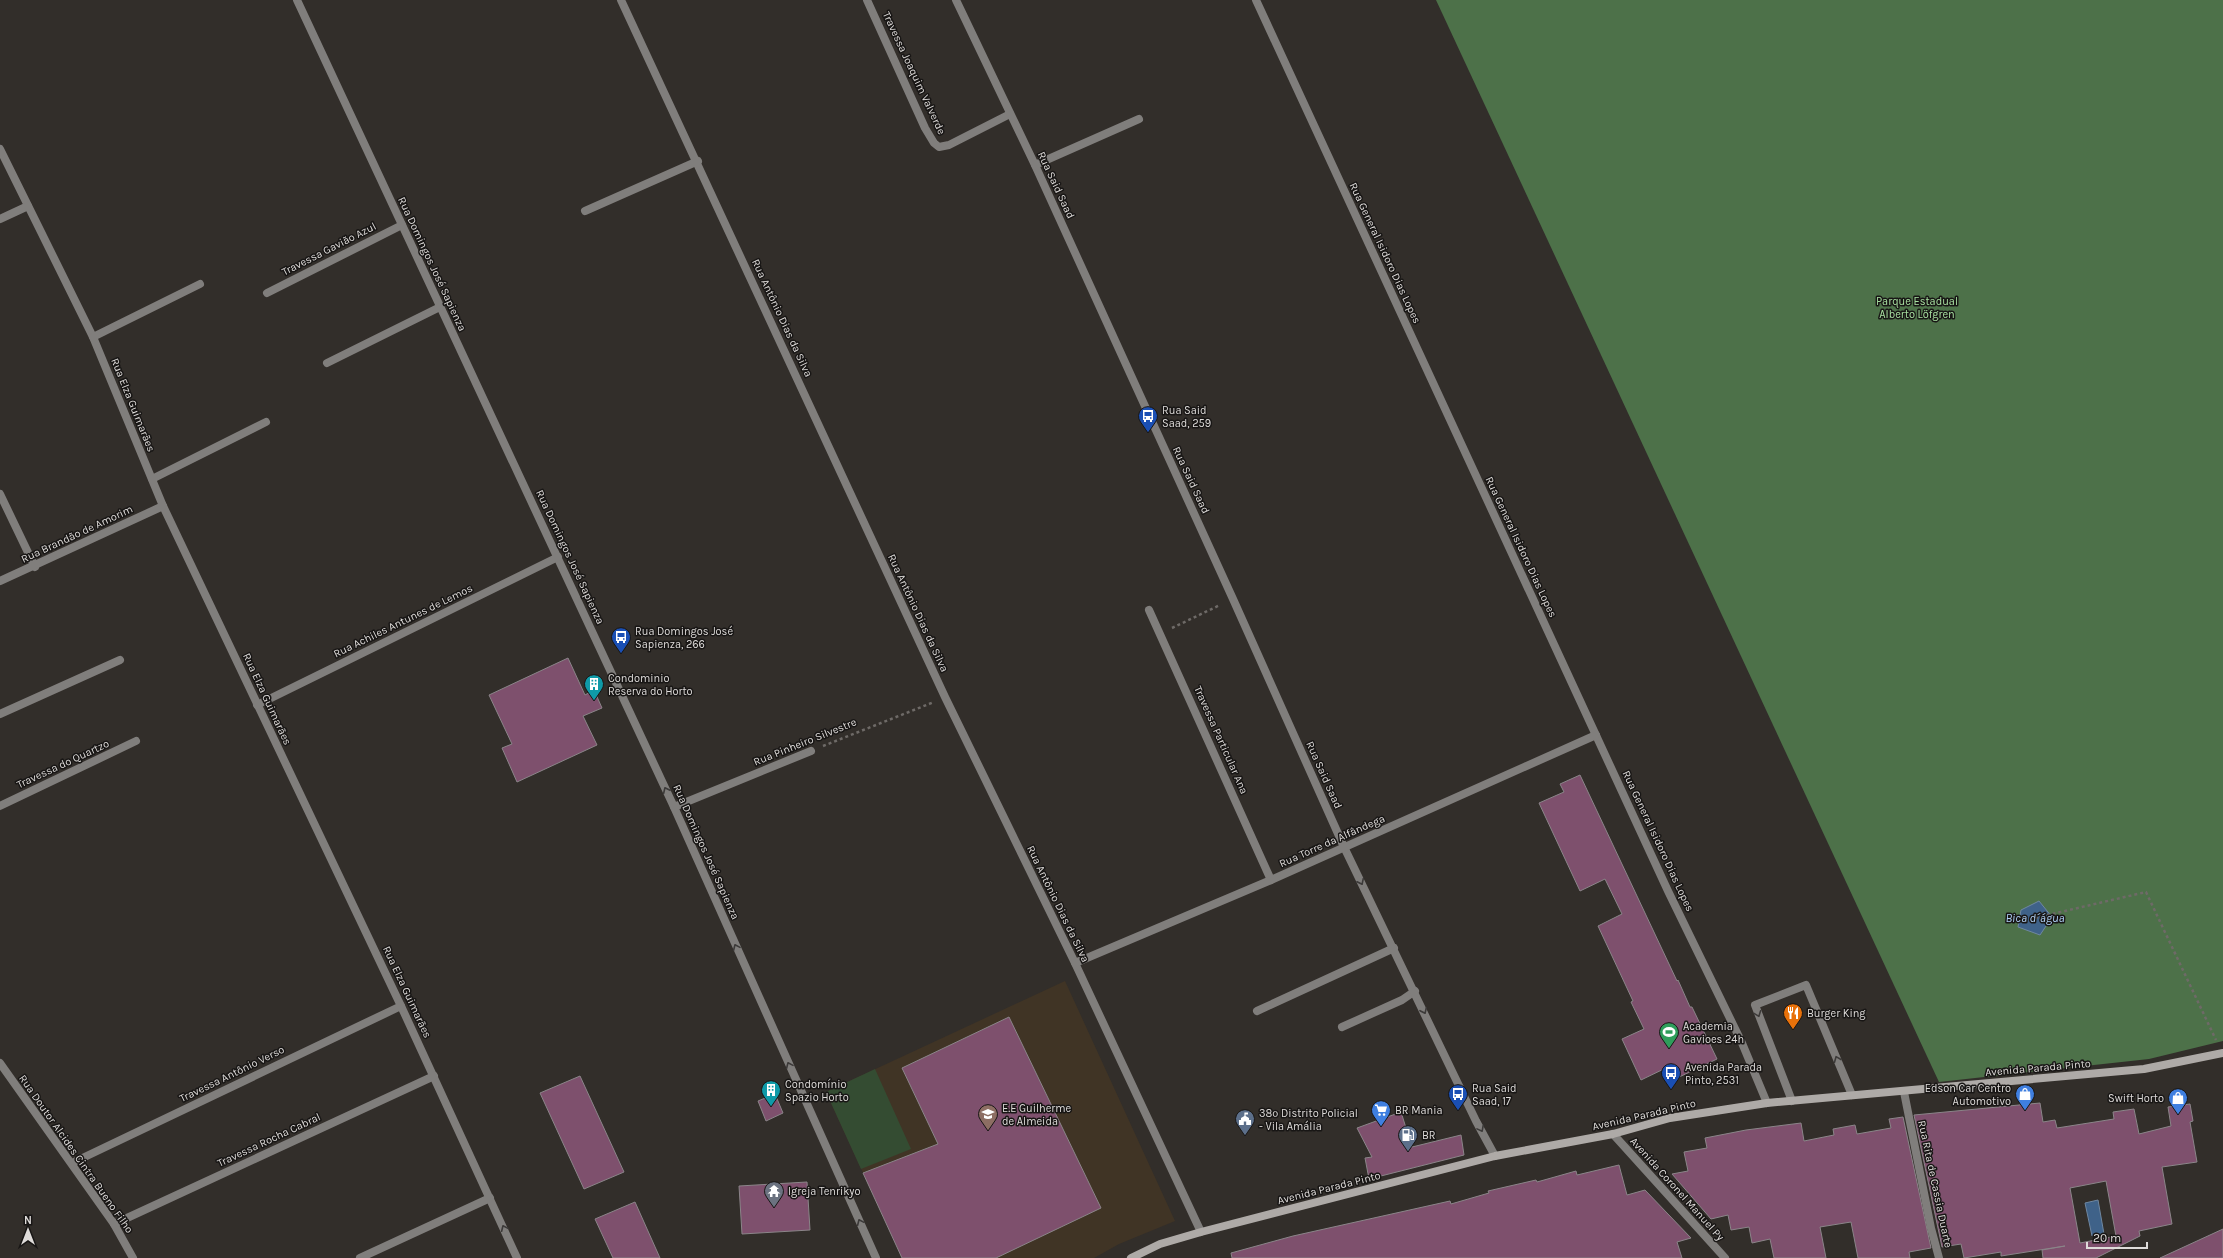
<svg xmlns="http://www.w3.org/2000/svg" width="2223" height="1258" viewBox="0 0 2223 1258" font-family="Karla,sans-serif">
<rect width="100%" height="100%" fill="#322e2a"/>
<path fill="#403425" d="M1065 981 1175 1221 1119 1244 1094 1258H902L826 1092Z"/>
<path fill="#344c32" d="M875 1069 911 1149 861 1169 826 1092Z"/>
<path fill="#4d7149" d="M1436 0H2223V1041L2149 1059 1939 1082Z"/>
<g fill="#3f6289" stroke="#6f87a1">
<path d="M2039 901 2052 917 2040 935 2018 927 2021 910Z"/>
<path d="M2098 1200 2104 1234 2092 1236 2085 1203Z"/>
</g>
<g fill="#7e506d" stroke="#8b8589" fill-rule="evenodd">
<path d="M568 658 585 695 594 690 602 708 583 716 597 745 517 782 502 748 512 744 489 695Z"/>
<path d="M1580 775 1677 981 1678 980 1690 1007H1692L1717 1059 1675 1079 1670 1066 1641 1080 1622 1039 1644 1029 1631 1002 1633 1001 1598 926 1622 914 1605 879 1580 891 1539 803 1564 792 1560 784Z"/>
<path d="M1009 1017 1101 1208 996 1258H902L863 1173 938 1144 902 1068Z"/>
<path d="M580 1076 624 1172 584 1189 540 1093Z"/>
<path d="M775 1094 783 1113 766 1121 758 1101Z"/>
<path d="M2040 1103 2043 1122 2055 1120 2057 1128 2114 1119 2113 1112 2134 1109 2139 1134 2171 1126 2168 1107 2190 1104 2193 1121 2190 1122 2197 1162 2162 1167 2172 1224 2139 1231 2140 1236 2096 1258H2043L2042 1250 2065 1246 2001 1256V1252L1964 1258 1961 1244 1942 1247 1914 1115ZM2106 1181 2116 1236 2080 1243 2070 1188Z"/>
<path d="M1401 1112 1412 1147 1461 1135 1464 1155 1369 1179 1365 1158 1372 1157 1357 1128Z"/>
<path d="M1903 1117 1931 1248 1909 1252 1910 1258H1858L1851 1222 1820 1227 1826 1258H1774L1770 1239 1752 1243 1749 1227 1731 1230 1728 1215 1711 1219 1672 1174 1688 1171 1684 1152 1707 1148 1705 1138 1746 1130 1801 1123 1804 1141 1834 1135 1833 1129 1855 1125 1857 1134 1891 1128 1889 1119Z"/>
<path d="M1619 1165 1627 1195 1645 1190 1691 1238 1677 1242 1682 1258H1232L1231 1253 1293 1236 1450 1201 1451 1204 1489 1193 1488 1191 1536 1180 1537 1182 1576 1171 1577 1175Z"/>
<path d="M807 1182 810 1230 742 1234 739 1186Z"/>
<path d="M635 1202 660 1258H613L595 1219Z"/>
<path d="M2223 1229V1258H2160Z"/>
</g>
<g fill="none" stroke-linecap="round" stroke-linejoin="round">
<g stroke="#6e6a67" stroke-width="2.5" stroke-dasharray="3 3" stroke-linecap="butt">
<path d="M1172 628 1220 605"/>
<path d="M823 746 934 702"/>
<path d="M2035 918 2146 892 2216 1040"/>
</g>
<g stroke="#807e7c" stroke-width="8">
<path d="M1149 610 1271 880"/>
<path d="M0 714 120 660"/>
<path d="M0 806 136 741"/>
<path d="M674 807 811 751"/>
<path d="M1257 1011 1394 948"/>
<path d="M1342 1027 1402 1000 1415 991"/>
<path d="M1792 1101 1755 1005 1806 985 1852 1095"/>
</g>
<g stroke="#807e7c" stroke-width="8">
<path d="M297 0 674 807 876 1258"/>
<path d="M621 0 945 697 1075 963 1201 1232"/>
<path d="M867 0 925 128 934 143 939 147 949 145 1010 114"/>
<path d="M956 0 1035 165 1233 599 1344 847 1476 1121 1495 1156"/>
<path d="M1256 0 1668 891 1742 1043 1767 1103"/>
<path d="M0 149 93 337 163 506 401 1006 517 1258"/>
<path d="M1035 165 1139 119"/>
<path d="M585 211 698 161"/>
<path d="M0 219 28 206"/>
<path d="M267 293 402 225"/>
<path d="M93 337 200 284"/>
<path d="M327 363 440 307"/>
<path d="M152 479 266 422"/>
<path d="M0 494 35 567"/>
<path d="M0 581 163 506"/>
<path d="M257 705 558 557"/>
<path d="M1075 963 1271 880 1596 735"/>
<path d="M0 1063 114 1224 133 1258"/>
<path d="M1904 1092 1931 1228 1939 1258"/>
<path d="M1613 1134 1725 1258"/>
<path d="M72 1163 401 1006"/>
<path d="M114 1224 434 1076"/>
<path d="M360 1258 490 1198"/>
</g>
<path stroke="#aeaaa7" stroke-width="8" d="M1131 1258 1160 1244 1201 1232 1495 1156 1613 1134 1670 1118 1767 1103 2144 1069 2223 1053"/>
</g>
<defs><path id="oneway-chevron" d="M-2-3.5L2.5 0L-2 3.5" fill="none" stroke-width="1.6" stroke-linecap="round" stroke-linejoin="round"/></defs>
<g stroke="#3c3a39">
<use href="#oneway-chevron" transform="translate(666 790) rotate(-115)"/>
<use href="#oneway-chevron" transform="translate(1361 882) rotate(64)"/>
<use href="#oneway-chevron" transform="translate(736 947) rotate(-114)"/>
<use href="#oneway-chevron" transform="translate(1424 1011) rotate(65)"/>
<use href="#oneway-chevron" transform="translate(1758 1014) rotate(69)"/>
<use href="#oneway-chevron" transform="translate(1837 1059) rotate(-112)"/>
<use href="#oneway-chevron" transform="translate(789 1065) rotate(-114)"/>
<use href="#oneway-chevron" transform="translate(1481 1129) rotate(62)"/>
<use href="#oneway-chevron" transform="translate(860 1222) rotate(-114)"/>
<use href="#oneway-chevron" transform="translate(504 1228) rotate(-114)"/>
</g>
<defs>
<g id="bus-pin" transform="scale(1)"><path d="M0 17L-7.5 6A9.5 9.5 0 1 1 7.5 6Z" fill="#1a4fb4" stroke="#181615"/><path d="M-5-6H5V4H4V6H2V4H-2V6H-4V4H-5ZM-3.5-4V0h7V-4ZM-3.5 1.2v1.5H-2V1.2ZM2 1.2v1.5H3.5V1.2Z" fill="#fff"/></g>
<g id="building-pin" transform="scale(1)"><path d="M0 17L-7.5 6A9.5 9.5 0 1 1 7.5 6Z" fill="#0f9aa8" stroke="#181615"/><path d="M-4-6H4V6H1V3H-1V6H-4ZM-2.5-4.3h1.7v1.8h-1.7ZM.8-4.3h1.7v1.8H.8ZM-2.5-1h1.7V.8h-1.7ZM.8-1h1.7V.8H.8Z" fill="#fff"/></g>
<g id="restaurant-pin" transform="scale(1)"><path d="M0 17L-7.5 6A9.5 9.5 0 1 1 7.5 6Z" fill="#e8710a" stroke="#181615"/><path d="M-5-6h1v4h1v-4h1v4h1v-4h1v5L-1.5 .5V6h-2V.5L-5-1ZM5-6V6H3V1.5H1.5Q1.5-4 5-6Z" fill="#fff"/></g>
<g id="stadium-pin" transform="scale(1)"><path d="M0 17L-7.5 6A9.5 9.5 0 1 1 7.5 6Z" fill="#2e9e5b" stroke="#181615"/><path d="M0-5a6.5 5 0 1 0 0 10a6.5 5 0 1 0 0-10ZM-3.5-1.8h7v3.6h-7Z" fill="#fff"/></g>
<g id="shop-pin" transform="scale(1)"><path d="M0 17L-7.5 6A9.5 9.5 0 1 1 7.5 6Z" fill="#3f7fe0" stroke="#181615"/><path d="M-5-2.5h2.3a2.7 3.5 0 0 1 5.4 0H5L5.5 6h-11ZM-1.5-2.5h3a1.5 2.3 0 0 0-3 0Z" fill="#fff"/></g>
<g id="supermarket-pin" transform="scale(1)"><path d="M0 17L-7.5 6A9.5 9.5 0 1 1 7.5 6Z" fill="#3f7fe0" stroke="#181615"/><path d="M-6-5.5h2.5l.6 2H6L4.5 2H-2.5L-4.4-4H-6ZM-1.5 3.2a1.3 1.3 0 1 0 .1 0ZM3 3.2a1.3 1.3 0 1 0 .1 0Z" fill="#fff"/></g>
<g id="school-pin" transform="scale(1)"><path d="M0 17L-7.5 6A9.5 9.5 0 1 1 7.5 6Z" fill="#8d6e63" stroke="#181615"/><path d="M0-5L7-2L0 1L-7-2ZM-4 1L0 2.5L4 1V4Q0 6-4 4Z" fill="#fff"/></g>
<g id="civic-pin" transform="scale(1)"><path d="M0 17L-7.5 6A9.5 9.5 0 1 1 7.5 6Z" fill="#5c6f8a" stroke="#181615"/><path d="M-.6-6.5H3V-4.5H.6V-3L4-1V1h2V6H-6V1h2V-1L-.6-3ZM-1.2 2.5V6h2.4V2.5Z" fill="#fff"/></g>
<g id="fuel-pin" transform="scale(1)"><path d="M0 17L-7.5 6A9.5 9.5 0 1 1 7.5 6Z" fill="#5c6f8a" stroke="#181615"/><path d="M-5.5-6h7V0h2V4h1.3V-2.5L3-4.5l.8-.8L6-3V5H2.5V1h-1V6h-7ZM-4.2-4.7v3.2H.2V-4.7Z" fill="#fff"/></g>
<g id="temple-pin" transform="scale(1)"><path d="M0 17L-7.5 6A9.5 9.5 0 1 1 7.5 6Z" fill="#6b7280" stroke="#181615"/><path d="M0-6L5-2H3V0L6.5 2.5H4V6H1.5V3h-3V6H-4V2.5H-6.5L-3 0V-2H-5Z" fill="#fff"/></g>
</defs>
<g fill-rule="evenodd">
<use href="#bus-pin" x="1148" y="416"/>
<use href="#bus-pin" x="621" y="637"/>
<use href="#building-pin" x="594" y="684"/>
<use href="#restaurant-pin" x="1793" y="1013"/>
<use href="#stadium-pin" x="1669" y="1032"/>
<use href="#bus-pin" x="1671" y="1073"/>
<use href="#building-pin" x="771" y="1090"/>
<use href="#bus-pin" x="1458" y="1094"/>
<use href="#shop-pin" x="2025" y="1094"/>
<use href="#shop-pin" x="2178" y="1098"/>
<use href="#supermarket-pin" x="1381" y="1110"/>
<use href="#school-pin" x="988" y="1114"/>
<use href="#civic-pin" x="1245" y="1119"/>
<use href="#fuel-pin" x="1408" y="1135"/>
<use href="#temple-pin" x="774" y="1191"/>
</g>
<g text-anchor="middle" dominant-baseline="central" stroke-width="3" stroke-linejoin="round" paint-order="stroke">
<g font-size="11" fill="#dfdcda" stroke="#181615">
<text transform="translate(914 73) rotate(65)">Travessa Joaquim Valverde</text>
<text transform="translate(1056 185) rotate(65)">Rua Said Saad</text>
<text transform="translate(329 249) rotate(-27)">Travessa Gavião Azul</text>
<text transform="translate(1385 253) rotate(65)">Rua General Isidoro Dias Lopes</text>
<text transform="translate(432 264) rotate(65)">Rua Domingos José Sapienza</text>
<text transform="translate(782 318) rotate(65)">Rua Antônio Dias da Silva</text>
<text transform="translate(133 405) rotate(68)">Rua Elza Guimarães</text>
<text transform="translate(1191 480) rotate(65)">Rua Said Saad</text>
<text transform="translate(77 534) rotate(-25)">Rua Brandão de Amorim</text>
<text transform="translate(1521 547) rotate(65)">Rua General Isidoro Dias Lopes</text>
<text transform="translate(570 557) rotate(65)">Rua Domingos José Sapienza</text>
<text transform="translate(918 613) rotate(65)">Rua Antônio Dias da Silva</text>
<text transform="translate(403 621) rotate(-26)">Rua Achiles Antunes de Lemos</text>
<text transform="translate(267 699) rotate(65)">Rua Elza Guimarães</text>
<text transform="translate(1221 740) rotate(66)">Travessa Particular Ana</text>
<text transform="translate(805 742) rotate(-22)">Rua Pinheiro Silvestre</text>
<text transform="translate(63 764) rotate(-25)">Travessa do Quartzo</text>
<text transform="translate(1324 775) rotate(66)">Rua Said Saad</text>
<text transform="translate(1332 841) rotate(-24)">Rua Torre da Alfândega</text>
<text transform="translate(1658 841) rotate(65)">Rua General Isidoro Dias Lopes</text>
<text transform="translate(706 852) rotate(66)">Rua Domingos José Sapienza</text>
<text transform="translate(1058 904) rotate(64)">Rua Antônio Dias da Silva</text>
<text transform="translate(407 992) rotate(65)">Rua Elza Guimarães</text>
<text transform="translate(2038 1068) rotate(-5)">Avenida Parada Pinto</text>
<text transform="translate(232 1074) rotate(-26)">Travessa Antônio Verso</text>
<text transform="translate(1644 1115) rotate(-13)">Avenida Parada Pinto</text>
<text transform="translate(269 1140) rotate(-25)">Travessa Rocha Cabral</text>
<text transform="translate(76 1154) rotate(55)">Rua Doutor Alcides Cintra Bueno Filho</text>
<text transform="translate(1935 1184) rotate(78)">Rua Rita de Cassia Duarte</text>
<text transform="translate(1329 1188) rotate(-14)">Avenida Parada Pinto</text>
<text transform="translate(1677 1189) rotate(48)">Avenida Coronel Manuel Py</text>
</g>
<g font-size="11" fill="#a8e1a1" stroke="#181615">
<text x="1917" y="301">Parque Estadual<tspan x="1917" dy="13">Alberto Löfgren</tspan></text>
</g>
<g font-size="11" fill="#dfdcda" stroke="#181615" text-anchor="start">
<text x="1162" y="410">Rua Said<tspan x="1162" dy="13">Saad, 259</tspan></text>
<text x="635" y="631">Rua Domingos José<tspan x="635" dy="13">Sapienza, 266</tspan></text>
<text x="608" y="678">Condominio<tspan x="608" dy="13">Reserva do Horto</tspan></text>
<text x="1807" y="1013">Burger King</text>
<text x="1683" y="1026">Academia<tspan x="1683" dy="13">Gavioes 24h</tspan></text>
<text x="1685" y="1067">Avenida Parada<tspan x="1685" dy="13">Pinto, 2531</tspan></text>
<text x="785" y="1084">Condomínio<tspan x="785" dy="13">Spazio Horto</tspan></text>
<text x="1472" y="1088">Rua Said<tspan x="1472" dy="13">Saad, 17</tspan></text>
<text x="2011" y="1088" text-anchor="end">Edson Car Centro<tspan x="2011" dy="13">Automotivo</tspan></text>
<text x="2164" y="1098" text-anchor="end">Swift Horto</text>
<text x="1002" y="1108">E.E Guilherme<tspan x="1002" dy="13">de Almeida</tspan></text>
<text x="1395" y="1110">BR Mania</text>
<text x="1259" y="1113">38º Distrito Policial<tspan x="1259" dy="13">- Vila Amália</tspan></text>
<text x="1422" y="1135">BR</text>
<text x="788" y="1191">Igreja Tenrikyo</text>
</g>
<g font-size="12" font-style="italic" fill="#aecff4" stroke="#181615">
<text x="2035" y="918">Bica d´água</text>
</g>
</g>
<g transform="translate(28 1230)" stroke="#181615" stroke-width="3" paint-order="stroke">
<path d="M0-3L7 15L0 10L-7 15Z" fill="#dfdcda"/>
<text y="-6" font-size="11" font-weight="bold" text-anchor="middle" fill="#dfdcda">N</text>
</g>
<path d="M2087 1242v6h60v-6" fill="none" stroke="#dfdcda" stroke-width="2"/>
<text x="2093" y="1242" font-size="12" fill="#dfdcda" stroke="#181615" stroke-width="3" paint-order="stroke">20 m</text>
</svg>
